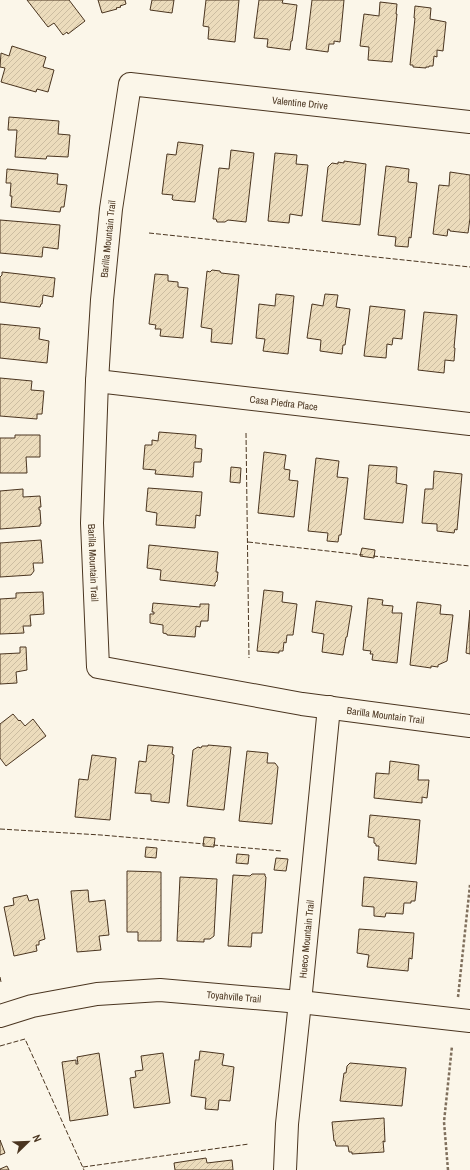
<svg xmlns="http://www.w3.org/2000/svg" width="470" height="1170" viewBox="0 0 470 1170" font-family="'Archivo Narrow',sans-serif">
<defs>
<pattern id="building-hatch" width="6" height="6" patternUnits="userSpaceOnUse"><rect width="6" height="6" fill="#ecdcbc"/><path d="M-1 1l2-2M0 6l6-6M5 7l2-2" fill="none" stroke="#ccbda1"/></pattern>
</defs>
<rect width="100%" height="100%" fill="#fbf6e9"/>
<g fill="url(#building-hatch)" stroke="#4a3520">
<path d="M27 0H69L85 21 68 34 67 32 63 35 54 23 48 27Z"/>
<path d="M98 0H125L126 4 120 6 121 7 116 8 117 9 102 13Z"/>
<path d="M152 0H174L172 13 150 10Z"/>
<path d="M206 0H239L235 42 208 39 209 27 203 26Z"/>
<path d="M259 0H283L282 3 297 5 292 41H291L290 50 267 47 268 39 254 38Z"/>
<path d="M312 0H344L340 42 334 41V44H329L328 52 306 49Z"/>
<path d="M380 2 397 4 396 14H397L392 62 368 60 369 47 360 46 364 14 379 16Z"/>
<path d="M415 6 431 8 430 19 446 22 443 51 437 50V57L434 56 433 66H429V67H426V68L413 67V65H410L415 18H414Z"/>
<path d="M12 46 46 57 43 67 54 70 48 92 37 89 36 92 1 82 5 68 0 67 1 53 9 56Z"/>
<path d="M9 117 59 121 58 134 70 135 68 157 47 156 46 159 15 157 17 130H8Z"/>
<path d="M178 142 203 145 195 202 173 200 172 199 173 195 162 194 167 154 176 155Z"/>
<path d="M231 150 254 153 246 222 228 220 225 222H217L216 219H213L219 168 229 169Z"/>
<path d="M275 153 297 155 296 164 308 165 302 216 290 214 289 223 268 221Z"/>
<path d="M344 161 366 164 360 225 322 221 328 167 332 163 338 164V162L344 163Z"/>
<path d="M386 166 409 169 408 182 417 183 411 238 409 237 408 247 395 246 396 237 378 235Z"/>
<path d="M7 169 58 174 57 184 67 185 64 207H61L60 212 11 207 12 196H10L11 183H6Z"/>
<path d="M450 172 470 175V218L468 233 450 231V230L448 229 447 236 433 234 439 185 449 186Z"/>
<path d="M0 220 60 225 58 249 43 247 42 257 0 253Z"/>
<path d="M212 270 220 271 221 273 239 275 232 344 211 342 212 329 201 327 207 271 210 272Z"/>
<path d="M2 272 55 278 53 297 43 295 42 304H41L40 307 0 302V277L2 275Z"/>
<path d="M155 274 168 275V281L178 282V287L188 288 183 338 160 336 161 329H155L156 325 149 324Z"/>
<path d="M276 294 294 296 288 354 263 351 265 339 256 338 259 304 275 306Z"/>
<path d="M325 294 338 295 336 307 350 309 345 345H343L342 354 320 351 321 340 307 338 312 304 323 306Z"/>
<path d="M370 306 405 310 402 339 393 338 392 345 387 344 386 358 364 356Z"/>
<path d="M424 312 457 315 454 348H455L454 361 445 360 444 373 418 370Z"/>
<path d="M0 324 40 328 39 339 49 341 47 363 0 358Z"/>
<path d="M0 378 32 381 31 390 44 391 42 414H37V419L0 416Z"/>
<path d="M159 432 196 435 195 448 202 449 201 462H194L193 477 155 474 156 470 143 469 145 445H152V440L158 441Z"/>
<path d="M15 435H40V457H26L27 473H0V438H15Z"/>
<path d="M264 452 286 455 284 469 290 470 289 480 298 481 294 517 258 513Z"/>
<path d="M316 458 339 461 337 477 348 478 341 535H339L338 542 327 541 328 533 308 531Z"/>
<path d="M369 465 397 467 396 483 407 485 403 523 364 519Z"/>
<path d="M231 467 241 468 240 483 230 482Z"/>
<path d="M434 471 462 474 457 530 455 529 454 533 437 531V524L422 523 425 489H433Z"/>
<path d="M148 488 202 492 200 516 196 515 195 528 156 525 157 513 146 511Z"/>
<path d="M23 489V497L40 496 41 507H39V510H40L41 524H40V526L0 529V491Z"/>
<path d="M41 540 43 563H33L34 571 31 575 0 577V543Z"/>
<path d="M149 545 218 552 216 572H218L217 581 215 583V586L160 580 161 570 147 568Z"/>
<path d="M362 548 375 550 374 558 360 556Z"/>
<path d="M264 590 283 592 282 602 297 604 293 635H287L286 643 284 642 283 651H279V653L257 651Z"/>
<path d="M43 592 44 614 30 615 31 626H23L24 633 0 634V599L16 598V593Z"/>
<path d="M368 598 383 600 382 605 393 606 392 613H402L397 663 372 660 373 654H370L371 651 363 650Z"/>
<path d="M316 601 352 606 347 637H346L343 655 322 652 324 634 312 632Z"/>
<path d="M417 602 441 605 440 614 453 615 447 661 438 665V667L431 666V668L410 665Z"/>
<path d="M153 603 200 607V604H209L208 621H201L200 627 196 626 195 637 167 635V634L163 633V625L150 623V614H154V612H152Z"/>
<path d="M470 610V654L466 653Z"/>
<path d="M20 647H26L27 670 16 672 17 683 0 684V654L20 653Z"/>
<path d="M13 714 19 721 20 720 25 726 33 719 46 736 6 766 0 758V724Z"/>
<path d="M148 745 173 747 172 754 174 755 169 803 151 801V794L135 793 139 761 146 762Z"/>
<path d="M208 745 231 747 224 810 187 806 193 750 198 747 201 748 202 746H208Z"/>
<path d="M247 751 268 753 267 763H275L278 767 272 824 239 821Z"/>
<path d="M92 755 116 758 110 820 75 817 79 779 88 780Z"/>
<path d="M390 761 419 765 418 780H429L427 798 422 797V803L374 798 376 773 389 774Z"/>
<path d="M370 815 420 820 416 864 378 860 379 846H376V844L374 843V838L368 837Z"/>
<path d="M204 837 215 838 214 847 203 846Z"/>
<path d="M146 847 157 848 156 858 145 857Z"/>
<path d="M237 854 249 855 248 864 236 863Z"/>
<path d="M276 858 288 859 286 871 274 870Z"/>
<path d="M127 871 161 872V941H138V932H127Z"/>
<path d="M252 874H265V876L266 877 262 933H252L251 947 228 946 233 875 250 876Z"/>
<path d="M180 877 217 879 214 936 210 939H204V942L177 941Z"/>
<path d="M364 877 417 882 415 901H411V903H404L403 914 386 913 385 917 374 916V907L362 906Z"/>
<path d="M88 890 89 902 105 900 109 935 99 936 101 950 77 952 71 891Z"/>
<path d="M27 895 29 901 38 899 45 939 39 941V945H36L37 951 14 956 4 907 14 905 13 898Z"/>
<path d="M359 929 414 933 412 959 409 958 408 971 367 967 369 955 357 953Z"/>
<path d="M200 1051 224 1054 222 1065 234 1067 230 1101 219 1100 218 1110 205 1109 206 1098 191 1096 195 1060H199Z"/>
<path d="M99 1053 108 1115 70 1121 62 1062 76 1060V1064H78L77 1057Z"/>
<path d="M163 1053 170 1103 134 1108 130 1078 136 1077 135 1071 143 1070 141 1056Z"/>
<path d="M350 1063 406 1068 402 1106 340 1101 344 1073H346L347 1066Z"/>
<path d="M384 1118 385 1142 383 1141 384 1152 352 1154V1152H349L348 1146H336L335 1141H334L332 1122Z"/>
<path d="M0 1140 5 1153 0 1155Z"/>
<path d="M206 1158 207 1163 232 1160 233 1170H175L174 1163Z"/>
<path d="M7 1166 9 1170H0V1169Z"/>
</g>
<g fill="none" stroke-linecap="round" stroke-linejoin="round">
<g stroke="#4a3520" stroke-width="24">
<g id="minor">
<path id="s1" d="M470 122 130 84 111 209 102 300 97 381 92 523 98 667 302 704 470 726"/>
<path id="s2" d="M97 381 470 424"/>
<path id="s3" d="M0 1016 32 1006 97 994 160 990 300 1002 470 1021"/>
<path id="s4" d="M285 1170 287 1124 300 1002 329 707"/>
</g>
</g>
<g stroke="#7f6f5c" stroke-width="2.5" stroke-dasharray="3 2" stroke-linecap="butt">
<path d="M458 997 470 885"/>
<path d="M448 1170 444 1122 452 1046"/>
</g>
<use href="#minor" stroke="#fbf6e9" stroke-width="22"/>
<g stroke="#4a3520" stroke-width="1" stroke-dasharray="5 2" stroke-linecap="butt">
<path d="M149 233 470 267"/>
<path d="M246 433 249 658"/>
<path d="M248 542 363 555"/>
<path d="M373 556 470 566"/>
<path d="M0 829 101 835 205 844"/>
<path d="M213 845 282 851"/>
<path d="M0 977 1 982 0 983"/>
<path d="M0 1046 25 1039 84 1170"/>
<path d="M83 1167 249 1144"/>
</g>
</g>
<g text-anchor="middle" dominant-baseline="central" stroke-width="3" stroke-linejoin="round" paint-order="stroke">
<g font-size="10" fill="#4a3520" stroke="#fbf6e9">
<text transform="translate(300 103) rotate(6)">Valentine Drive</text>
<text transform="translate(108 239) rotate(-84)">Barilla Mountain Trail</text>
<text stroke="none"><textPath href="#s2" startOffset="188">Casa Piedra Place</textPath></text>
<text stroke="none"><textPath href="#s1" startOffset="823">Barilla Mountain Trail</textPath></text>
<text stroke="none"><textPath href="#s1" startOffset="1219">Barilla Mountain Trail</textPath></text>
<text stroke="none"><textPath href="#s4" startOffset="232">Hueco Mountain Trail</textPath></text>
<text stroke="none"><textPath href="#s3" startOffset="237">Toyahville Trail</textPath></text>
</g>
</g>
<g transform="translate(28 1142) rotate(67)" stroke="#fbf6e9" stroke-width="3" paint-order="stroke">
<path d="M0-3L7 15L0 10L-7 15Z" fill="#4a3520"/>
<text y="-6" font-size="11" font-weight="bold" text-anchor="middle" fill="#4a3520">N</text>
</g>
</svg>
